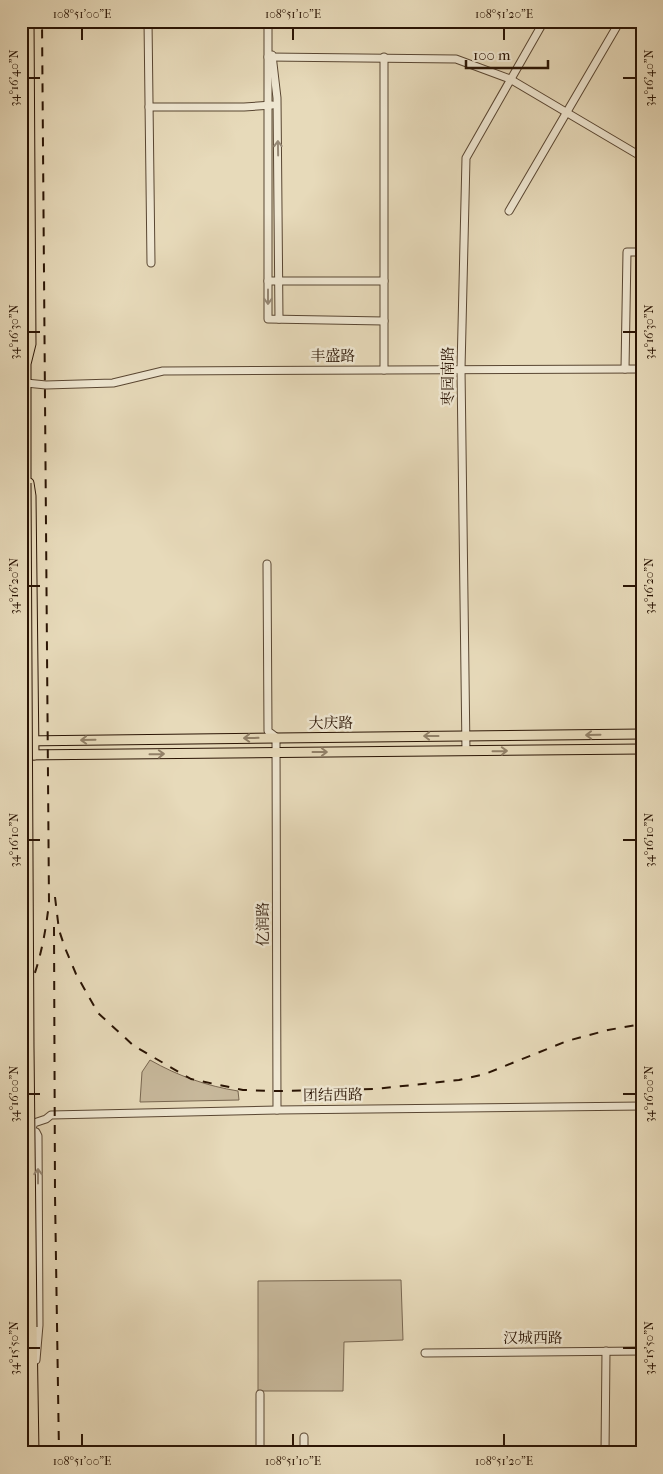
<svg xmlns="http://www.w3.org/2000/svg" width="663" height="1474" viewBox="0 0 663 1474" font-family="'IM FELL French Canon','Noto Serif SC',serif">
<rect width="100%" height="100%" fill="#e7daba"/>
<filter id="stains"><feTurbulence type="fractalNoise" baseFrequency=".004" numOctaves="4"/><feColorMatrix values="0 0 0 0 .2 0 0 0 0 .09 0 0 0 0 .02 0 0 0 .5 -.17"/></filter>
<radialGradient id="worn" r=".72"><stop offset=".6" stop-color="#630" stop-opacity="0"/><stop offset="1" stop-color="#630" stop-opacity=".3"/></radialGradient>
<g fill="#c7b89b" stroke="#786650">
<path d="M150 1060C178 1076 207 1086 238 1091L239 1100 140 1102 142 1072Z"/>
<path d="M401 1280 403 1340 344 1342 343 1391H258V1281Z"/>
</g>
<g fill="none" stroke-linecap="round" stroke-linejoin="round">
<g stroke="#594632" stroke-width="9">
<g id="minor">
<path d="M148 21 151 263"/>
<path d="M268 21V319L384 321"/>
<path d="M272 55 277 98 279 319"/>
<path d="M268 57 456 59 510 79 642 157"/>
<path d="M149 107H244L272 105"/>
<path d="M509 211 620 21"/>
<path d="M268 281H384"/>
<path d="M625 369 627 252H642"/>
<path d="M384 370V57"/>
<path d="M26 383 46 385 113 383 163 371 642 369"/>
<path d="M267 564 268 731 276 737 277 1110"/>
<path d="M466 751 461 369 466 158 544 21"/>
<path d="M28 1129 36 1132 38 1136 39 1325 36 1360"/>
<path d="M31 1130 34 1123 46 1119 51 1115 277 1110 642 1106"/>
<path d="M425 1353 642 1351"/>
<path d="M260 1394V1453"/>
<path d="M304 1453V1437"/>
<path d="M605 1453 606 1351"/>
</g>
</g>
<g stroke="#2a1404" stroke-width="11">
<g id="major">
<path d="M23 21 24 136"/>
<path d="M21 353 25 344V336"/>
<path d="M26 483V364L31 344 29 21"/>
<path d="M29 483 31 496 34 755"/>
<path d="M21 741 642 734"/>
<path d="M21 755 642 749"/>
<path d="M26 1327 27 1453"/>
<path d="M32 1327 34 1453"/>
</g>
</g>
<use href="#minor" stroke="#efe7d2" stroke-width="7"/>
<use href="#major" stroke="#e7daba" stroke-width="9"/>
<g stroke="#2a1404" stroke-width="2" stroke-dasharray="9 9" stroke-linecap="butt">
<path d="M55 897 59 930 65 948 76 974 98 1013 134 1046 191 1079 243 1090 277 1091 375 1089 459 1080 485 1074 567 1041 608 1030 642 1024"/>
<path d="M54 927 55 1195 59 1453"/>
<path d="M21 1006C38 974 45 938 49 903L42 21"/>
</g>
<g stroke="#2a1404" stroke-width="11" stroke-linecap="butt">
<g id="major-bridge">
<path d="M26 483 29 1048 32 1327"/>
<path d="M21 1013 26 1327"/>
</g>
</g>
<use href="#major-bridge" stroke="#e7daba" stroke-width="9"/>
</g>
<defs><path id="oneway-shaft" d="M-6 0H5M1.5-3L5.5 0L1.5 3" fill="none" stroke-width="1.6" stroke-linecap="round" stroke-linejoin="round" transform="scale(1.25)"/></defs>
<g stroke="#968875">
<use href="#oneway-shaft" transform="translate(278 148) rotate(-91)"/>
<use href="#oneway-shaft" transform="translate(268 297) rotate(90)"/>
<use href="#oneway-shaft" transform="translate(38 1176) rotate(-90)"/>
</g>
<g stroke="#928168">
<use href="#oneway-shaft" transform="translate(593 735) rotate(179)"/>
<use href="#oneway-shaft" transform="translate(431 736) rotate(180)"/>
<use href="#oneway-shaft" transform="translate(251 738) rotate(179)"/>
<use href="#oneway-shaft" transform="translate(88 740) rotate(179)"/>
<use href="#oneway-shaft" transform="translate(500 751) rotate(-1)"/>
<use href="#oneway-shaft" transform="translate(320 752)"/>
<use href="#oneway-shaft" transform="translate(157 754) rotate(-1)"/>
</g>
<path fill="none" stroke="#2a1404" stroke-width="2" d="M82 28V40M293 28V40M504 28V40M28 78H40M623 78H636M28 332H40M623 332H636M28 586H40M623 586H636M28 840H40M623 840H636M28 1094H40M623 1094H636M28 1348H40M623 1348H636M82 1434V1446M293 1434V1446M504 1434V1446"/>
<g text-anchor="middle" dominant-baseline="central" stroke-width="5" stroke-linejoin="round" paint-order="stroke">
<g font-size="15" fill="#2a1404" stroke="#efe7d2">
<text x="333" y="356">丰盛路</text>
<text transform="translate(448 376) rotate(-90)">枣园南路</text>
<text x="331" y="723">大庆路</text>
<text transform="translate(263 924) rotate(-90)">亿润路</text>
<text transform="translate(333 1095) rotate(-1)">团结西路</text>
<text x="533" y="1338">汉城西路</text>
</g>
</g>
<rect width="663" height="1474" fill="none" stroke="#e7daba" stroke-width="55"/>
<path d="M466 60v8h82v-8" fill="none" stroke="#2a1404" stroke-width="2.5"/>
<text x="473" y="60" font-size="15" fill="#2a1404" stroke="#efe7d2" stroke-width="4" paint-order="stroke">100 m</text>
<rect x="28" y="28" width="608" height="1418" fill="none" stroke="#2a1404" stroke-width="2"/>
<g font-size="12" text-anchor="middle" fill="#2a1404">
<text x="82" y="18">108°51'00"E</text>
<text x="293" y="18">108°51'10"E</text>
<text x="504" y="18">108°51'20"E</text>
<text transform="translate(14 78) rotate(-90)" y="4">34°16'40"N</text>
<text transform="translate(649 78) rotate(-90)" y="4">34°16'40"N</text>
<text transform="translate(14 332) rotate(-90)" y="4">34°16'30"N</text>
<text transform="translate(649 332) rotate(-90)" y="4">34°16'30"N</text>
<text transform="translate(14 586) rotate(-90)" y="4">34°16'20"N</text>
<text transform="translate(649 586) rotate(-90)" y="4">34°16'20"N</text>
<text transform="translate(14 840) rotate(-90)" y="4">34°16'10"N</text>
<text transform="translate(649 840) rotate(-90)" y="4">34°16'10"N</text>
<text transform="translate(14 1094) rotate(-90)" y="4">34°16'00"N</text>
<text transform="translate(649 1094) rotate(-90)" y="4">34°16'00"N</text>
<text transform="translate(14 1348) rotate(-90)" y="4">34°15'50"N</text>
<text transform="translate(649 1348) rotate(-90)" y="4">34°15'50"N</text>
<text x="82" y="1465">108°51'00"E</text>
<text x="293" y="1465">108°51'10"E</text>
<text x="504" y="1465">108°51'20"E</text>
</g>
<rect width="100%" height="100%" filter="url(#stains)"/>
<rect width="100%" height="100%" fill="url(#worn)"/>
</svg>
